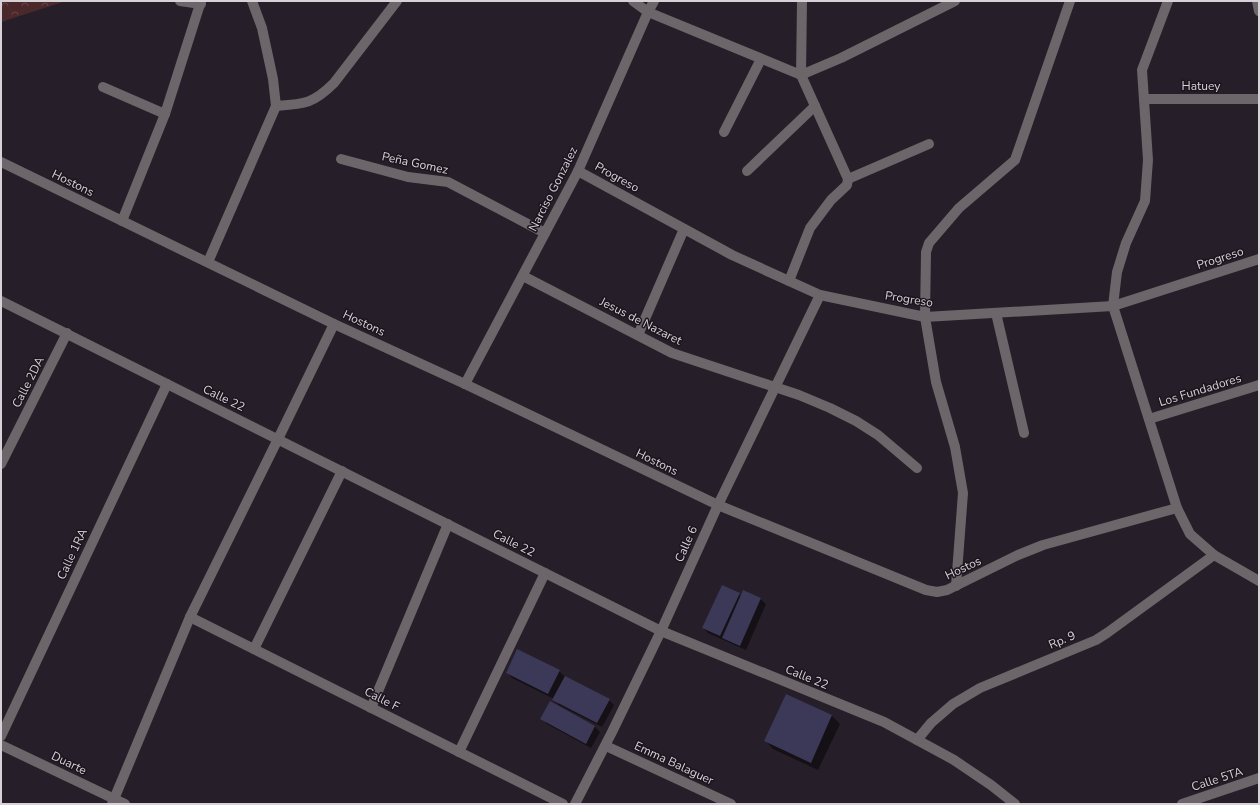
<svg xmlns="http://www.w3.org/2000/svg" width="1260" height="805" viewBox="0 0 1260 805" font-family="'Nunito Sans',sans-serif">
<defs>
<pattern id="park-crowns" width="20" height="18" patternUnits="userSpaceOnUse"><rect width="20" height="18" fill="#4b282a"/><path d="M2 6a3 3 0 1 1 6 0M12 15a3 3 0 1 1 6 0" fill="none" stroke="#644648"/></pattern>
</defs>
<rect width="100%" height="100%" fill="#261e28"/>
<path fill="url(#park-crowns)" d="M1 1H66L1 22Z"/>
<g fill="#0007">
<path d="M739 594 741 596 760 599 766 604 746 650 708 633 703 628Z"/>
<path d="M559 671 565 677 609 700 614 705 602 727 559 705 554 699 512 678 507 672Z"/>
<path d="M787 695 832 716 840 724 818 770 773 749 766 741Z"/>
<path d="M550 703 595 727 600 732 591 748 547 724 542 719Z"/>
</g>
<g fill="#3c3857">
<path d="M722 585 740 593 720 636 702 628Z"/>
<path d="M743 590 761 598 740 646 722 638Z"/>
<path d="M517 649 560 670 548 694 506 673Z"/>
<path d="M565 676 610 699 597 723 552 700Z"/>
<path d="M786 694 832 715 811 763 764 741Z"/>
<path d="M550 701 595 726 586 744 540 719Z"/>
</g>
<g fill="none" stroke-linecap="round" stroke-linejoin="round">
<g stroke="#6c6569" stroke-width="10">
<path d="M180 1 201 4"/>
<path d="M633 1 648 12 801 75 841 58 955 1"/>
<path d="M1168 1 1142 70 1148 160 1145 201 1126 243 1117 272 1113 306 1177 508 1190 534 1214 555 1259 581"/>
<path d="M1257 1 1259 11"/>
<path d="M103 87 165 114"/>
<path d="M1144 99H1259"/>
<path d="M276 106C304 104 313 104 334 83L397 1"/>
<path d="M724 132 761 59"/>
<path d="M341 159 408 177 448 182 545 233"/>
<path d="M1 162 334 324 465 384 718 505 926 590 937 592 947 590 1018 555 1043 545 1177 508"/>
<path d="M578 171 732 255 820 295 925 317 1113 306 1259 259"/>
<path d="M747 171 815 106"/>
<path d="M848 179 929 144"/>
<path d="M122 221 165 114 201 1"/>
<path d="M208 262 276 106 273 79 262 28 252 1"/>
<path d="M523 276 672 353 799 395 830 408 856 421 878 435 917 468"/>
<path d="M789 281 810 228 831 200 847 185 848 179 801 75 802 1"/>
<path d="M1 301 661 631 884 722 954 760 991 785 1015 804"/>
<path d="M996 313 1024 433"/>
<path d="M638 335 684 229"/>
<path d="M465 384 578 171 648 12 654 1"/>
<path d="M1149 419 1259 385"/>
<path d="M1 464 67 333"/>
<path d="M956 586 963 493 955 447 936 382 925 317 926 252 929 243 959 208 1015 160 1070 1"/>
<path d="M190 617 563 804"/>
<path d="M254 649 342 471"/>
<path d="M371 708 448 524"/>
<path d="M1 736 167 384"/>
<path d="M917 740 931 723 953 704 980 688 1096 640 1107 633 1214 555"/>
<path d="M1 745 125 804"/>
<path d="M606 746 731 804"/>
<path d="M459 752 545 573"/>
<path d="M112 804 190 617 278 439 334 324"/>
<path d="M575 804 612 732 661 631 718 505 820 295"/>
<path d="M1182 804 1259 778"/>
</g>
</g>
<g text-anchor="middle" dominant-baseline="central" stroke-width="3" stroke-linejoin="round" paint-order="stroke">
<g font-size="12" fill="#d7d1d8" stroke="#1c151e">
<text x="1201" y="86">Hatuey</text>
<text transform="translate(415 163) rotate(12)">Peña Gomez</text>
<text transform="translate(617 177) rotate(29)">Progreso</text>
<text transform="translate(73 183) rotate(26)">Hostons</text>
<text transform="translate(553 189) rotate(-63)">Narciso Gonzalez</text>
<text transform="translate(1220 258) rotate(-18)">Progreso</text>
<text transform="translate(909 299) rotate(9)">Progreso</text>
<text transform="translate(641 321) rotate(27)">Jesus de Nazaret</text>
<text transform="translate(364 323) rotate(25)">Hostons</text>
<text transform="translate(28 382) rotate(-63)">Calle 2DA</text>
<text transform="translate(1200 390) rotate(-17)">Los Fundadores</text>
<text transform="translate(224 398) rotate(26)">Calle 22</text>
<text transform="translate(657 462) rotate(26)">Hostons</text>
<text transform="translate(514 543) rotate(27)">Calle 22</text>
<text transform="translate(686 544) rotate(-66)">Calle 6</text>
<text transform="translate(72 554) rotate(-65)">Calle 1RA</text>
<text transform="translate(963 568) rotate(-25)">Hostos</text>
<text transform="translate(1062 640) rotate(-23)">Rp. 9</text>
<text transform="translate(807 677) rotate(22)">Calle 22</text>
<text transform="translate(382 699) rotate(27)">Calle F</text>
<text transform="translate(69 763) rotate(26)">Duarte</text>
<text transform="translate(674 763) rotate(25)">Emma Balaguer</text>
<text transform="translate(1217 779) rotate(-18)">Calle 5TA</text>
</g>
</g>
<rect width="1260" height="805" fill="none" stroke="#d7d1d8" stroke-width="4"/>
</svg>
